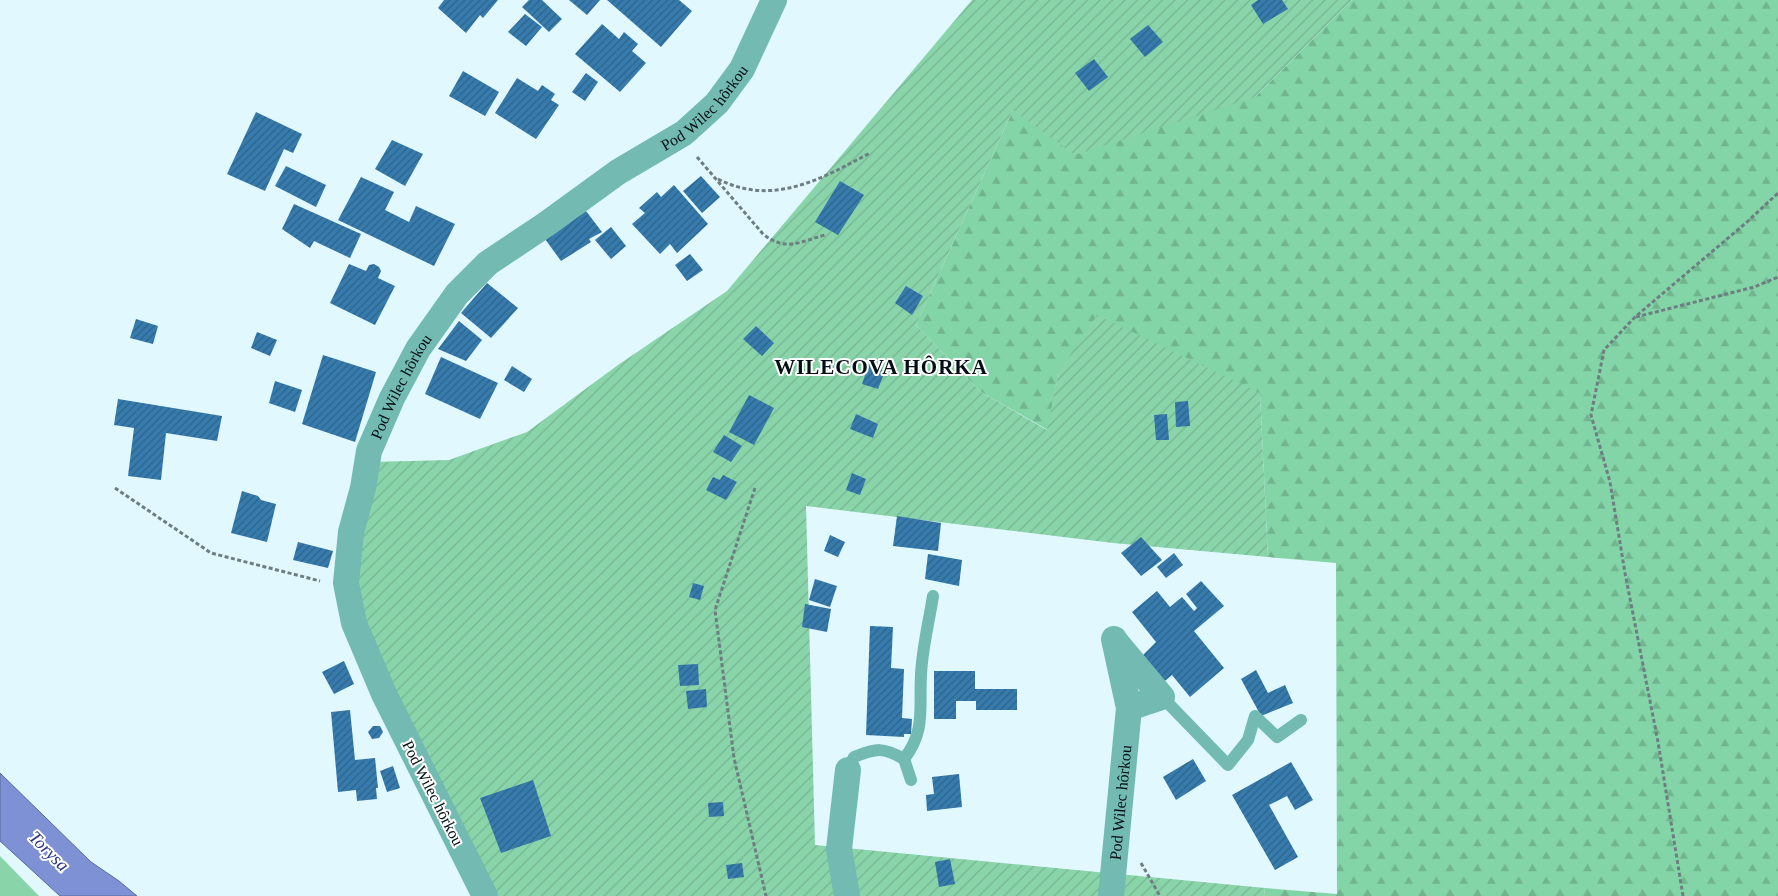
<svg xmlns="http://www.w3.org/2000/svg" width="1778" height="896" viewBox="0 0 1778 896" font-family="'Times New Roman',serif">
<defs>
<pattern id="forest-firs" width="22" height="20" patternUnits="userSpaceOnUse" patternTransform="scale(1.25)"><rect width="22" height="20" fill="#83d4a6"/><path d="M5 1l3.5 6h-7zM16 11l3.5 6h-7z" fill="#70b58e"/></pattern>
<pattern id="garden-furrows" width="10" height="10" patternUnits="userSpaceOnUse" patternTransform="scale(1.25)"><rect width="10" height="10" fill="#8ad4aa"/><path d="M-1 1l2-2M0 10L10 0M9 11l2-2" fill="none" stroke="#75b591"/></pattern>
<pattern id="building-hatch" width="6" height="6" patternUnits="userSpaceOnUse" patternTransform="scale(1.25)"><rect width="6" height="6" fill="#377bad"/><path d="M-1 1l2-2M0 6l6-6M5 7l2-2" fill="none" stroke="#2c638b"/></pattern>
</defs>
<rect width="100%" height="100%" fill="#e0f8fe"/>
<path fill="#8ad4aa" d="M0 856 39 896H0Z"/>
<path fill="url(#forest-firs)" d="M1352 0H1778V896H1264L1265 888 1337 894 1336 563 1268 557 1260 393 1058 373 1048 430 981 392 916 325 1013 110 1255 97Z"/>
<path fill="url(#garden-furrows)" d="M972 0H1352L1255 97 1075 155 1013 110 916 325 981 392 1047 430 1058 373 1097 315 1260 393 1268 557 1113 543 806 506 815 845 1265 888 1264 896H498L393 689 354 587 369 462 449 460 527 432 618 365 727 291Z"/>
<path fill="#7e91d5" stroke="#596a9a" d="M0 773 91 862 119 881 137 896H60L0 841Z"/>
<g fill="url(#building-hatch)">
<path d="M444 0H498L483 18 480 15 466 33 438 8Z"/>
<path d="M529 0H542L562 19 549 32 522 7Z"/>
<path d="M569 0H600L587 15Z"/>
<path d="M607 0H679L692 11 661 47Z"/>
<path d="M1258 0H1282L1288 9 1263 24 1251 5Z"/>
<path d="M525 14 542 27 526 46 508 32Z"/>
<path d="M602 24 619 39 624 32 638 44 632 51 646 63 620 92 575 54Z"/>
<path d="M1148 25 1163 42 1145 57 1130 39Z"/>
<path d="M1094 59 1108 77 1089 91 1075 73Z"/>
<path d="M463 71 499 92 485 116 449 96Z"/>
<path d="M586 73 598 82 585 101 572 92Z"/>
<path d="M517 78 538 91 542 85 555 94 551 100 559 105 536 139 495 113Z"/>
<path d="M256 112 302 134 293 153 284 149 265 191 227 174Z"/>
<path d="M392 140 423 154 405 186 375 169Z"/>
<path d="M286 166 326 185 316 207 275 186Z"/>
<path d="M701 176 720 197 702 213 683 191Z"/>
<path d="M361 177 394 192 385 210 409 222 416 206 455 224 434 266 338 220Z"/>
<path d="M840 181 864 195 838 235 815 222Z"/>
<path d="M674 185 708 224 677 253 670 244 660 254 632 224 645 213 639 208 657 192 661 197Z"/>
<path d="M294 204 361 234 350 258 314 241 310 248 282 229Z"/>
<path d="M586 211 602 232 589 239 591 242 561 261 545 239Z"/>
<path d="M611 227 626 246 611 259 595 240Z"/>
<path d="M690 254 703 270 687 281 675 265Z"/>
<path d="M349 264 366 271 369 265 374 264 379 267 381 271 378 278 395 286 375 325 330 303Z"/>
<path d="M487 283 518 308 491 338 461 313Z"/>
<path d="M906 286 923 296 912 315 895 303Z"/>
<path d="M136 319 158 326 153 344 130 338Z"/>
<path d="M459 321 482 340 466 361 438 349Z"/>
<path d="M756 326 774 343 762 356 743 339Z"/>
<path d="M257 332 277 340 270 356 251 348Z"/>
<path d="M323 355 376 372 355 442 302 424Z"/>
<path d="M441 357 498 383 480 419 425 394Z"/>
<path d="M869 364 885 371 878 389 862 384Z"/>
<path d="M512 366 532 379 524 392 504 380Z"/>
<path d="M275 381 302 390 295 412 269 403Z"/>
<path d="M749 395 774 408 754 445 729 432Z"/>
<path d="M118 399 222 416 217 441 166 433 161 480 128 476 134 428 114 425Z"/>
<path d="M1188 401 1190 426 1176 427 1175 402Z"/>
<path d="M856 414 878 424 873 438 850 429Z"/>
<path d="M1167 414 1169 440H1156L1154 415Z"/>
<path d="M724 435 742 446 731 462 713 452Z"/>
<path d="M852 473 866 479 860 495 846 490Z"/>
<path d="M723 475 737 482 726 500 706 490 713 477 720 480Z"/>
<path d="M242 491 258 496 261 500 276 504 267 542 231 533Z"/>
<path d="M897 516 941 523 938 551 893 546Z"/>
<path d="M830 535 845 542 838 557 824 551Z"/>
<path d="M1141 537 1162 560 1141 576 1121 553Z"/>
<path d="M298 542 333 551 328 568 293 560Z"/>
<path d="M1174 553 1183 565 1166 578 1157 567Z"/>
<path d="M928 554 962 560 959 586 925 579Z"/>
<path d="M815 579 837 586 830 607 809 600Z"/>
<path d="M1201 581 1224 606 1194 631 1224 668 1190 697 1172 675 1160 685 1141 657 1156 642 1132 612 1157 591 1170 607 1182 597 1194 611 1197 608 1186 594Z"/>
<path d="M693 583 704 586 700 600 689 597Z"/>
<path d="M805 604 831 609 827 632 802 627Z"/>
<path d="M870 626 893 627 891 668 904 669 902 718 912 719 911 734H904V737L866 735Z"/>
<path d="M344 661 354 684 334 694 322 672Z"/>
<path d="M698 664 699 685 680 686 678 665Z"/>
<path d="M1256 670 1268 693 1285 685 1293 703 1261 716 1241 679Z"/>
<path d="M934 671H975V689H1017V710H976V701H956V719H934Z"/>
<path d="M706 689 707 707 688 709 686 691Z"/>
<path d="M350 710 355 760 375 758 378 788H376L377 799 357 801 356 790 338 792 331 712Z"/>
<path d="M373 726H380L383 732 379 738 372 739 368 732Z"/>
<path d="M1193 759 1206 781 1176 800 1163 777Z"/>
<path d="M1291 762 1313 800 1295 810 1287 796 1269 805 1298 857 1275 870 1232 795Z"/>
<path d="M393 766 400 788 387 792 380 771Z"/>
<path d="M959 774 962 807 927 811 926 795 934 794 932 777Z"/>
<path d="M533 780 551 836 501 853 480 798Z"/>
<path d="M723 802 724 816 709 817 708 803Z"/>
<path d="M950 859 955 884 939 887 935 862Z"/>
<path d="M742 863 744 877 728 879 726 865Z"/>
</g>
<g fill="none" stroke-linecap="round" stroke-linejoin="round">
<g stroke="#6d7e83" stroke-width="3" stroke-dasharray="4 2.5" stroke-linecap="butt">
<path d="M697 157 763 234C786 252 799 242 825 235"/>
<path d="M718 179C773 207 821 179 870 153"/>
<path d="M1636 317 1754 287 1778 277"/>
<path d="M115 488 211 553 320 581"/>
<path d="M755 488 715 610 734 758 766 896"/>
<path d="M1141 863 1160 896"/>
<path d="M1683 896 1658 742 1625 573 1610 482 1591 415 1604 350 1635 317 1747 222 1778 193"/>
</g>
<g stroke="#72bab2" stroke-width="12">
<path d="M1162 697 1228 765 1248 740 1255 716 1277 737 1301 720"/>
<path d="M904 759C926 731 919 708 921 675 922 649 929 622 933 596"/>
<path d="M848 770 854 757C877 748 883 747 904 759L911 780"/>
</g>
<g stroke="#72bab2" stroke-width="26">
<path d="M1116 642 1162 697 1129 708"/>
<path id="s1" d="M485 896 384 694 354 623 346 583 351 532 363 488 369 451 392 398 418 349 457 294 488 263 545 225 618 172 684 133 717 103 742 69 774 0"/>
<path d="M847 896 839 849 848 770"/>
<path id="s2" d="M1111 896 1129 708 1114 639"/>
</g>
</g>
<g text-anchor="middle" dominant-baseline="central" stroke-width="4" stroke-linejoin="round" paint-order="stroke">
<g font-size="16" fill="#030f12" stroke="#fff">
<text stroke="none"><textPath href="#s1" startOffset="970">Pod Wilec hôrkou</textPath></text>
<text stroke="none"><textPath href="#s1" startOffset="550">Pod Wilec hôrkou</textPath></text>
<text transform="translate(433 793) rotate(63)">Pod Wilec hôrkou</text>
<text stroke="none"><textPath href="#s2" startOffset="94">Pod Wilec hôrkou</textPath></text>
</g>
<g font-size="18" font-style="italic" fill="#273484" stroke="#fff">
<text transform="translate(49 851) rotate(45)">Torysa</text>
</g>
<g font-size="21" font-weight="bold" letter-spacing="1" fill="#030f12" stroke="#fff">
<text x="881" y="367">WILECOVA HÔRKA</text>
</g>
</g>
</svg>
